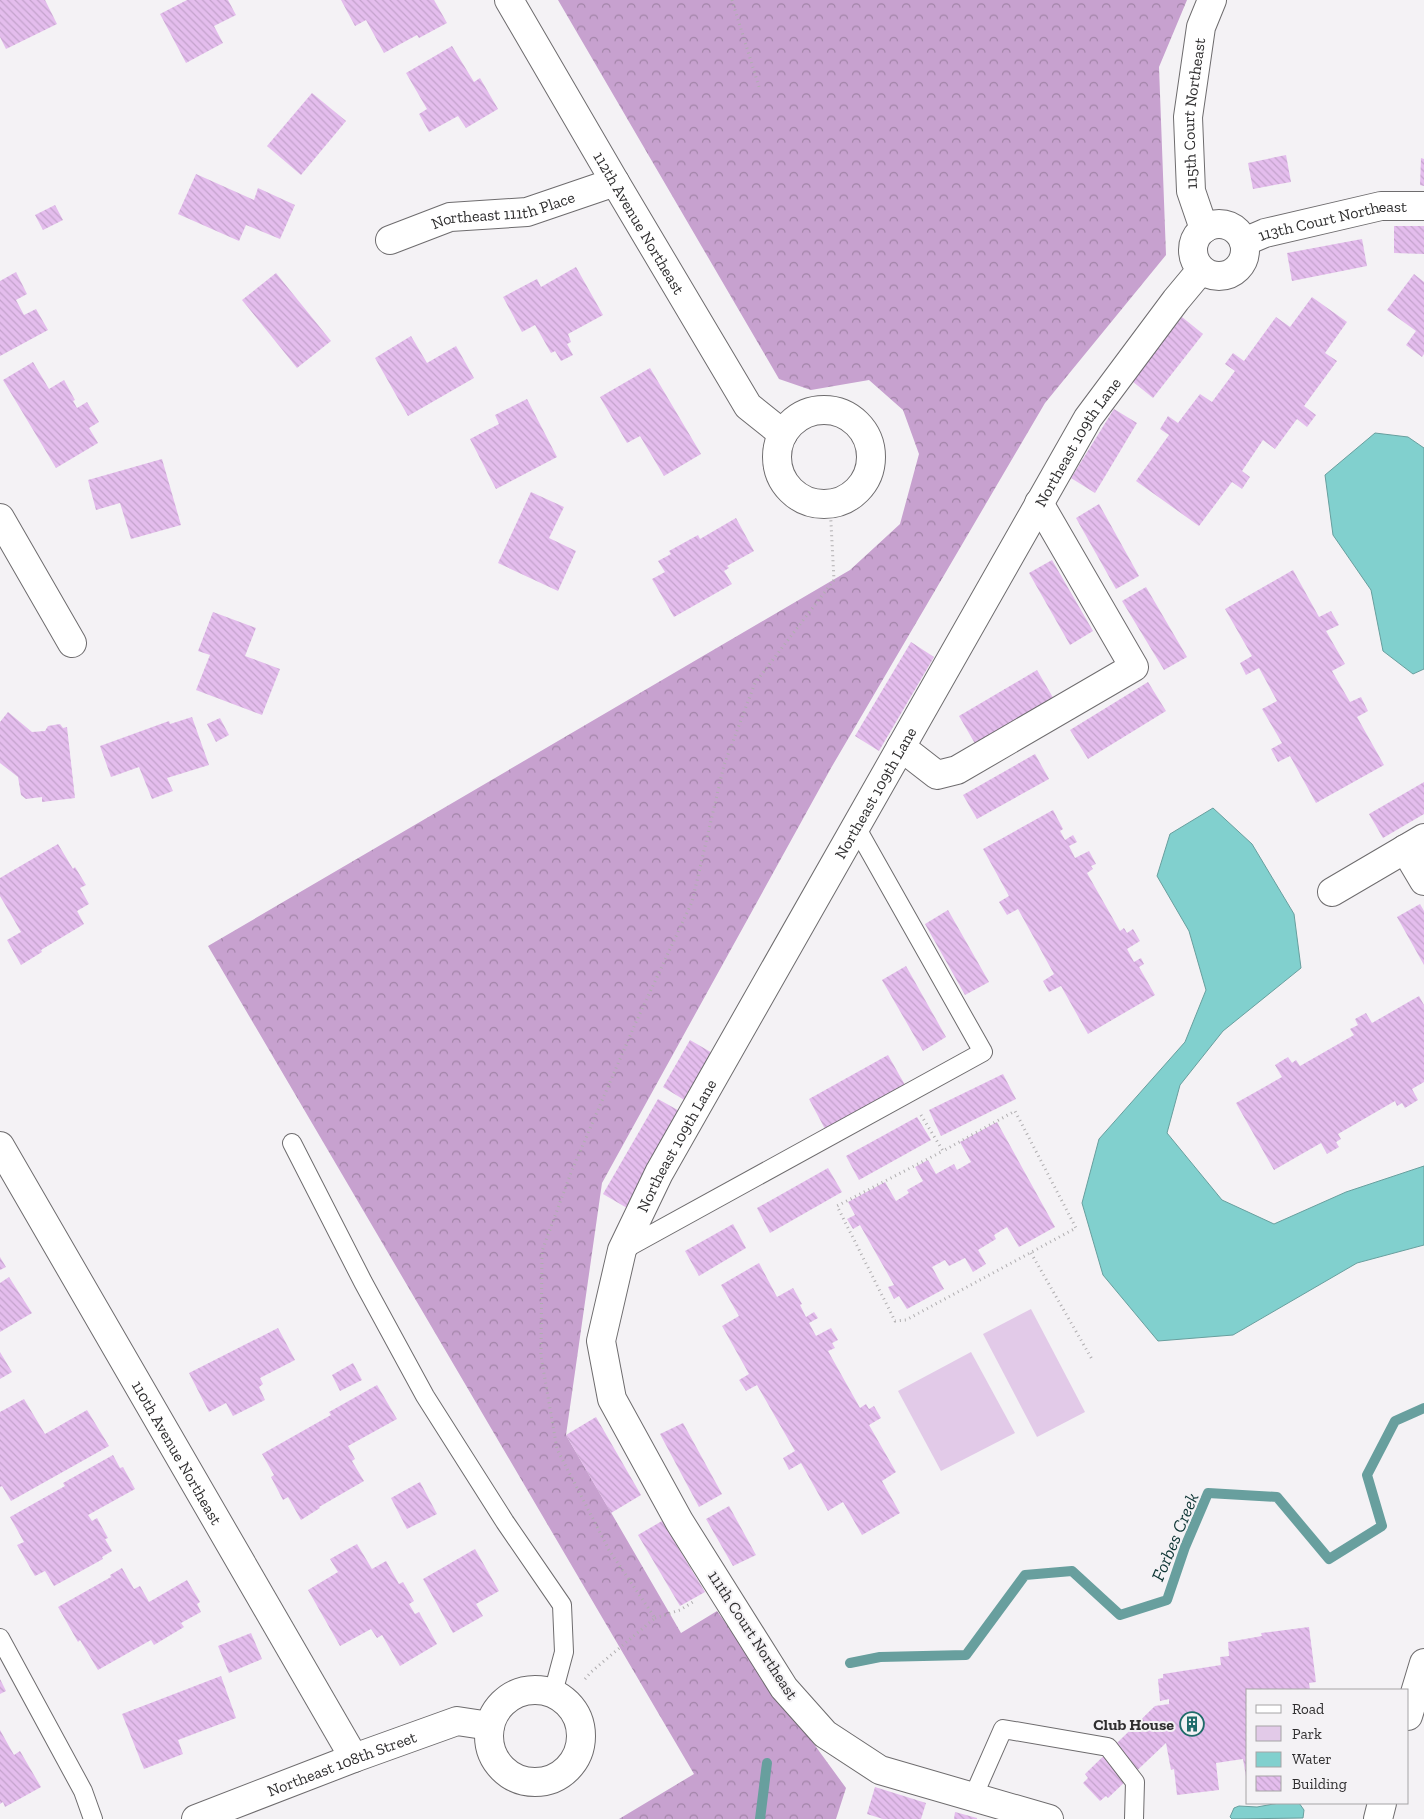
<svg xmlns="http://www.w3.org/2000/svg" width="1424" height="1819" viewBox="0 0 1424 1819" font-family="'Zilla Slab',serif">
<defs>
<pattern id="forest-crowns" width="20" height="18" patternUnits="userSpaceOnUse" patternTransform="scale(1.25)"><rect width="20" height="18" fill="#c7a1cf"/><path d="M2 6a3 3 0 1 1 6 0M12 15a3 3 0 1 1 6 0" fill="none" stroke="#a284a8"/></pattern>
<pattern id="building-back-hatch" width="6" height="6" patternUnits="userSpaceOnUse" patternTransform="scale(1.25)"><rect width="6" height="6" fill="#e4bded"/><path d="M-1 5l2 2M0 0l6 6M5-1l2 2" fill="none" stroke="#c4a3cc"/></pattern>
</defs>
<rect width="100%" height="100%" fill="#f4f2f5"/>
<g fill="#e2cae8">
<path d="M1031 1309 1085 1412 1037 1437 983 1334Z"/>
<path d="M971 1352 1015 1433 941 1471 898 1391Z"/>
</g>
<path fill="url(#forest-crowns)" d="M558 0H1187L1159 67 1166 255 1045 403 831 768 602 1183 566 1435 681 1633 717 1611 846 1788 836 1819H619L694 1774 208 946 850 570 900 524 919 454 903 410 869 380 811 390 779 379Z"/>
<g fill="#81d0ce" stroke="#689f9e">
<path d="M1375 433 1408 437 1424 448V669L1413 674 1383 651 1371 590 1333 535 1325 475Z"/>
<path d="M1213 808 1252 844 1294 914 1301 968 1223 1031 1180 1085 1167 1133 1222 1200 1274 1224 1346 1192 1424 1166V1245L1357 1263 1233 1335 1158 1341 1103 1275 1082 1203 1099 1139 1185 1042 1206 990 1189 931 1157 876 1170 834Z"/>
<path d="M1279 1803H1299L1304 1810 1303 1818 1232 1819 1230 1817 1234 1808 1239 1806 1257 1807Z"/>
</g>
<g fill="none" stroke-linecap="round" stroke-linejoin="round">
<g stroke="#689f9e" stroke-width="10">
<path d="M850 1663 880 1657 966 1655 1025 1575 1072 1571 1120 1615 1167 1600 1185 1547 1208 1493 1277 1497 1329 1559 1382 1526 1367 1475 1395 1421 1424 1408"/>
<path d="M760 1819 767 1763"/>
</g>
</g>
<g fill="url(#building-back-hatch)">
<path d="M0 0H45L57 24 6 49 0 37Z"/>
<path d="M187 0H228L236 15 214 26 223 43 186 63 160 14Z"/>
<path d="M341 0H434L447 23 419 38 417 35 384 53 366 20 355 26Z"/>
<path d="M452 46 474 82 480 78 498 109 466 128 458 116 429 132 419 114 427 109 406 73Z"/>
<path d="M312 93 346 121 301 175 267 146Z"/>
<path d="M1286 155 1291 182 1253 189 1248 163Z"/>
<path d="M1421 158 1424 159V186L1420 185Z"/>
<path d="M196 174 254 200 258 188 295 205 280 239 246 225 239 241 178 214Z"/>
<path d="M55 205 63 220 43 230 35 215Z"/>
<path d="M1394 226H1424V254L1394 253Z"/>
<path d="M1362 239 1367 266 1292 281 1287 253Z"/>
<path d="M576 267 603 315 568 334 571 342 567 344 573 355 561 361 555 351 551 353 535 325 522 332 503 297 537 279 541 287Z"/>
<path d="M16 272 27 294 16 300 24 315 36 309 48 330 0 356V281Z"/>
<path d="M276 273 331 341 297 368 242 300Z"/>
<path d="M1414 274 1424 282V354L1422 357 1406 345 1416 331 1387 310Z"/>
<path d="M1312 297 1347 322 1325 353 1337 361 1304 406 1316 415 1307 427 1297 419 1275 449 1263 440 1242 471 1250 477 1242 489 1232 482 1199 526 1136 481 1169 435 1160 429 1168 416 1178 423 1200 394 1212 402 1235 371 1225 364 1233 353 1244 361 1276 317 1290 327Z"/>
<path d="M1182 317 1203 334 1153 398 1132 381Z"/>
<path d="M411 336 427 363 456 346 474 378 408 416 375 358Z"/>
<path d="M33 362 49 389 64 380 75 400 73 401 77 408 87 402 99 422 89 428 98 443 56 468 3 380Z"/>
<path d="M650 368 701 454 664 476 640 436 627 443 600 397Z"/>
<path d="M527 399 557 457 496 489 470 439 499 424 495 415Z"/>
<path d="M1114 409 1137 423 1095 493 1071 478Z"/>
<path d="M162 459 181 525 131 539 120 503 96 510 88 480Z"/>
<path d="M531 492 564 507 549 538 576 551 558 591 498 563Z"/>
<path d="M1099 504 1139 576 1116 589 1076 518Z"/>
<path d="M736 518 754 551 727 566 729 568 724 571 732 584 674 617 652 579 665 572 658 561 671 554 669 551 698 535 700 539Z"/>
<path d="M1052 560 1093 631 1070 645 1029 573Z"/>
<path d="M1293 570 1319 617 1331 611 1339 625 1326 631 1345 664 1332 671 1350 702 1361 697 1368 711 1357 717 1384 765 1316 803 1290 756 1278 762 1271 749 1282 743 1262 709 1277 701 1259 668 1246 675 1240 663 1252 656 1225 609Z"/>
<path d="M1146 587 1187 657 1164 670 1122 601Z"/>
<path d="M213 612 256 628 245 656 280 669 262 715 196 690 210 655 198 651Z"/>
<path d="M911 642 934 657 879 751 855 736Z"/>
<path d="M1037 670 1055 701 977 747 959 716Z"/>
<path d="M1148 682 1166 711 1088 759 1070 730Z"/>
<path d="M8 712 32 732 45 731 48 726 60 724 63 728 67 727 75 798 42 802V797L26 799 21 795 18 777 0 763V722Z"/>
<path d="M192 717 209 765 167 778 173 791 152 799 139 767 111 777 100 746 169 721 170 724Z"/>
<path d="M220 718 229 735 216 742 207 724Z"/>
<path d="M1035 754 1049 779 977 819 963 795Z"/>
<path d="M1424 782V814L1383 838 1369 814Z"/>
<path d="M1053 810 1063 829 1060 831 1065 840 1073 835 1077 842 1069 846 1075 858 1089 851 1096 864 1091 866 1093 869 1087 873 1120 931 1124 928 1127 933 1133 929 1140 941 1127 949 1134 962 1141 958 1144 964 1139 967 1155 995 1088 1034 1061 986 1049 992 1043 981 1054 974 1018 909 1007 915 999 902 1009 896 983 849Z"/>
<path d="M58 844 73 869 75 867 86 885 80 888 89 904 77 911 84 924 41 950 42 952 21 965 7 940 21 932 0 896V878Z"/>
<path d="M1420 904 1424 911V965L1397 917Z"/>
<path d="M948 910 989 982 965 995 925 924Z"/>
<path d="M906 966 946 1037 923 1051 882 980Z"/>
<path d="M1419 996 1424 1005V1082L1412 1089 1418 1100 1405 1108 1402 1103 1397 1106 1395 1101 1338 1134 1341 1139 1336 1142 1339 1147 1327 1154 1321 1143 1274 1170 1236 1103 1282 1077 1275 1065 1288 1057 1292 1063 1296 1060 1300 1066 1354 1035 1350 1029 1358 1025 1355 1019 1366 1013 1372 1023Z"/>
<path d="M690 1040 714 1054 686 1101 663 1087Z"/>
<path d="M888 1055 905 1085 825 1129 809 1099Z"/>
<path d="M1003 1074 1016 1099 941 1136 929 1110Z"/>
<path d="M658 1099 683 1113 627 1208 603 1194Z"/>
<path d="M917 1117 931 1140 859 1180 846 1156Z"/>
<path d="M997 1122 1055 1227 1019 1247 1007 1227 994 1235 996 1239 978 1250 986 1264 973 1272 965 1258 949 1266 945 1260 932 1267 944 1289 907 1309 899 1296 894 1299 888 1287 894 1285 860 1225 853 1229 847 1219 855 1215 848 1202 885 1182 896 1201 909 1193 907 1190 923 1181 915 1167 928 1160 936 1174 954 1164 957 1170 971 1162 960 1142Z"/>
<path d="M828 1168 842 1192 770 1233 757 1208Z"/>
<path d="M733 1224 746 1248 699 1276 685 1251Z"/>
<path d="M0 1257 6 1267 0 1270Z"/>
<path d="M759 1263 777 1297 793 1288 802 1304 800 1305 806 1317 814 1312 818 1318 809 1323 816 1336 831 1328 838 1340 832 1343 835 1348 828 1351 860 1408 866 1404 869 1409 874 1406 881 1418 869 1425 896 1472 882 1481 900 1513 862 1535 843 1502 828 1511 801 1463 789 1470 783 1458 795 1451 757 1385 746 1391 739 1380 749 1374 722 1326 739 1316 721 1285Z"/>
<path d="M9 1277 32 1313 0 1332V1283Z"/>
<path d="M278 1328 295 1360 260 1378 263 1384 259 1387 265 1400 233 1416 226 1403 209 1412 189 1373Z"/>
<path d="M0 1352 12 1372 0 1379Z"/>
<path d="M353 1363 362 1380 340 1391 332 1375Z"/>
<path d="M377 1385 397 1419 348 1446 355 1459 352 1461 364 1481 319 1507 320 1508 301 1520 288 1497 283 1500 271 1477 274 1475 262 1454 331 1415 329 1412Z"/>
<path d="M24 1399 45 1434 87 1410 109 1446 11 1501 2 1486 0 1487V1412Z"/>
<path d="M596 1417 641 1495 611 1513 566 1435Z"/>
<path d="M683 1423 722 1494 699 1507 660 1434Z"/>
<path d="M113 1455 120 1468 123 1467 135 1489 88 1515 92 1521 97 1518 108 1538 105 1539 112 1551 102 1557 103 1559 54 1586 45 1571 35 1576 17 1545 24 1542 10 1517 65 1486 63 1483Z"/>
<path d="M420 1482 437 1514 407 1529 391 1498Z"/>
<path d="M729 1506 756 1555 733 1566 706 1519Z"/>
<path d="M662 1521 705 1592 680 1606 638 1535Z"/>
<path d="M357 1544 372 1569 386 1561 399 1584 403 1582 414 1601 409 1604 415 1614 419 1612 437 1644 400 1666 382 1635 377 1638 371 1629 340 1646 308 1590 338 1572 330 1559Z"/>
<path d="M475 1549 499 1591 476 1604 483 1616 453 1633 423 1579Z"/>
<path d="M122 1568 134 1589 140 1586 149 1602 187 1580 200 1602 197 1604 201 1612 181 1623 184 1627 154 1645 151 1640 98 1670 80 1640 78 1642 58 1607 111 1577 110 1575Z"/>
<path d="M1309 1627 1316 1682 1309 1683 1310 1690H1248V1788L1243 1759 1216 1763 1219 1790 1177 1795 1174 1769 1171 1770 1166 1743 1108 1798 1106 1796 1100 1801 1083 1783 1088 1778 1085 1774 1155 1706 1169 1704V1699L1160 1701 1158 1679 1163 1678V1674L1221 1665 1220 1657 1229 1656 1228 1642 1262 1636 1261 1633Z"/>
<path d="M251 1633 262 1659 229 1673 218 1646Z"/>
<path d="M221 1676 236 1718 178 1740 183 1754 144 1769 122 1714Z"/>
<path d="M0 1679 6 1691 0 1694Z"/>
<path d="M0 1730 14 1755 20 1751 41 1787 5 1807 3 1802 0 1804Z"/>
<path d="M875 1787 926 1803 921 1819H883L867 1814Z"/>
<path d="M955 1812 977 1818V1819H954Z"/>
</g>
<g fill="none" stroke-linecap="round" stroke-linejoin="round">
<g stroke="#6e6c6e" stroke-width="20">
<g id="lane">
<path d="M292 1143 363 1282 425 1396 505 1522 562 1605 564 1652 553 1693"/>
<path d="M623 1250 983 1052 856 827"/>
<path d="M0 1638 83 1791 93 1819"/>
<path d="M973 1797 1003 1729 1108 1747 1135 1782 1134 1819"/>
</g>
</g>
<g stroke="#6e6c6e" stroke-width="30">
<g id="street">
<path id="s1" d="M509 0 615 182 748 406 783 434"/>
<circle cx="1219" cy="250" r="26"/>
<path id="s2" d="M1204 229 1191 191 1188 117 1201 27 1212 0"/>
<path id="s3" d="M390 240 450 217 527 212 615 182"/>
<path id="s4" d="M1244 242 1265 233 1381 206H1424"/>
<circle cx="824" cy="457" r="47"/>
<path d="M0 518 72 643"/>
<path d="M901 747 937 775 957 770 1134 667 1039 503"/>
<path d="M1405 849 1424 881"/>
<path d="M1332 892 1424 838"/>
<path id="s5" d="M0 1146 354 1758"/>
<circle cx="535" cy="1736" r="46"/>
<path id="s6" d="M196 1819 354 1758 457 1721 490 1726"/>
<path id="s7" d="M1049 1819 880 1770 825 1734 784 1688 679 1521 612 1399 601 1341 622 1250 659 1173 1088 418 1176 300 1201 270"/>
</g>
</g>
<g stroke="#6e6c6e" stroke-width="30">
<g id="secondary">
<path d="M1408 1716 1424 1663"/>
<path d="M1378 1819 1382 1803"/>
</g>
</g>
<g stroke="#b0aeb0" stroke-width="3" stroke-dasharray="1 4" stroke-linecap="butt">
<path d="M732 0 759 87"/>
<path d="M921 1115 943 1151 1015 1111 1076 1228 906 1320 895 1321 837 1206 943 1151"/>
<path d="M1031 1253 1093 1361"/>
<path d="M655 1618 680 1610 693 1602"/>
<path d="M585 1679 591 1672 655 1618 609 1550 557 1449 541 1356 542 1251 572 1170 636 1022 692 902 724 765 755 683 834 580 830 504"/>
</g>
<use href="#lane" stroke="#fff" stroke-width="18"/>
<use href="#street" stroke="#fff" stroke-width="28"/>
<use href="#secondary" stroke="#fff" stroke-width="28"/>
</g>
<defs>
<g id="building-ring" transform="scale(1.25)"><circle r="9.5" fill="#f4f2f5" stroke="#1f6b6a" stroke-width="1.5"/><path d="M-4-6H4V6H1V3H-1V6H-4ZM-2.5-4.3h1.7v1.8h-1.7ZM.8-4.3h1.7v1.8H.8ZM-2.5-1h1.7V.8h-1.7ZM.8-1h1.7V.8H.8Z" fill="#1f6b6a"/></g>
</defs>
<g fill-rule="evenodd">
<use href="#building-ring" x="1192" y="1724"/>
</g>
<g text-anchor="middle" dominant-baseline="central" stroke-width="4" stroke-linejoin="round" paint-order="stroke">
<g font-size="16" fill="#2f2e2f" stroke="#f4f2f5">
<text stroke="none"><textPath href="#s2" startOffset="118">115th Court Northeast</textPath></text>
<text stroke="none"><textPath href="#s3" startOffset="118">Northeast 111th Place</textPath></text>
<text stroke="none"><textPath href="#s4" startOffset="92">113th Court Northeast</textPath></text>
<text stroke="none"><textPath href="#s1" startOffset="258">112th Avenue Northeast</textPath></text>
<text stroke="none"><textPath href="#s7" startOffset="1720">Northeast 109th Lane</textPath></text>
<text stroke="none"><textPath href="#s7" startOffset="1315">Northeast 109th Lane</textPath></text>
<text stroke="none"><textPath href="#s7" startOffset="910">Northeast 109th Lane</textPath></text>
<text stroke="none"><textPath href="#s5" startOffset="354">110th Avenue Northeast</textPath></text>
<text transform="translate(753 1635) rotate(57)">111th Court Northeast</text>
<text stroke="none"><textPath href="#s6" startOffset="156">Northeast 108th Street</textPath></text>
</g>
<g font-size="16" font-weight="bold" fill="#2f2e2f" stroke="#f4f2f5" text-anchor="end">
<text x="1174" y="1724">Club House</text>
</g>
<g font-size="18" font-style="italic" fill="#0b3332" stroke="#f4f2f5">
<text transform="translate(1175 1537) rotate(-67)">Forbes Creek</text>
</g>
</g>
<rect x="1246" y="1689" width="162" height="115" fill="#f4f2f5" stroke="#a5a4a6"/>
<rect x="1256" y="1705" width="25" height="8" fill="#ffffff" stroke="#a5a4a6"/>
<text x="1292" y="1714" font-size="15" fill="#2f2e2f">Road</text>
<rect x="1256" y="1726" width="25" height="15" fill="#e2cae8" stroke="#a5a4a6"/>
<text x="1292" y="1739" font-size="15" fill="#2f2e2f">Park</text>
<rect x="1256" y="1752" width="25" height="15" fill="#81d0ce" stroke="#a5a4a6"/>
<text x="1292" y="1764" font-size="15" fill="#2f2e2f">Water</text>
<rect x="1256" y="1776" width="25" height="15" fill="url(#building-back-hatch)" stroke="#a5a4a6"/>
<text x="1292" y="1789" font-size="15" fill="#2f2e2f">Building</text>
</svg>
